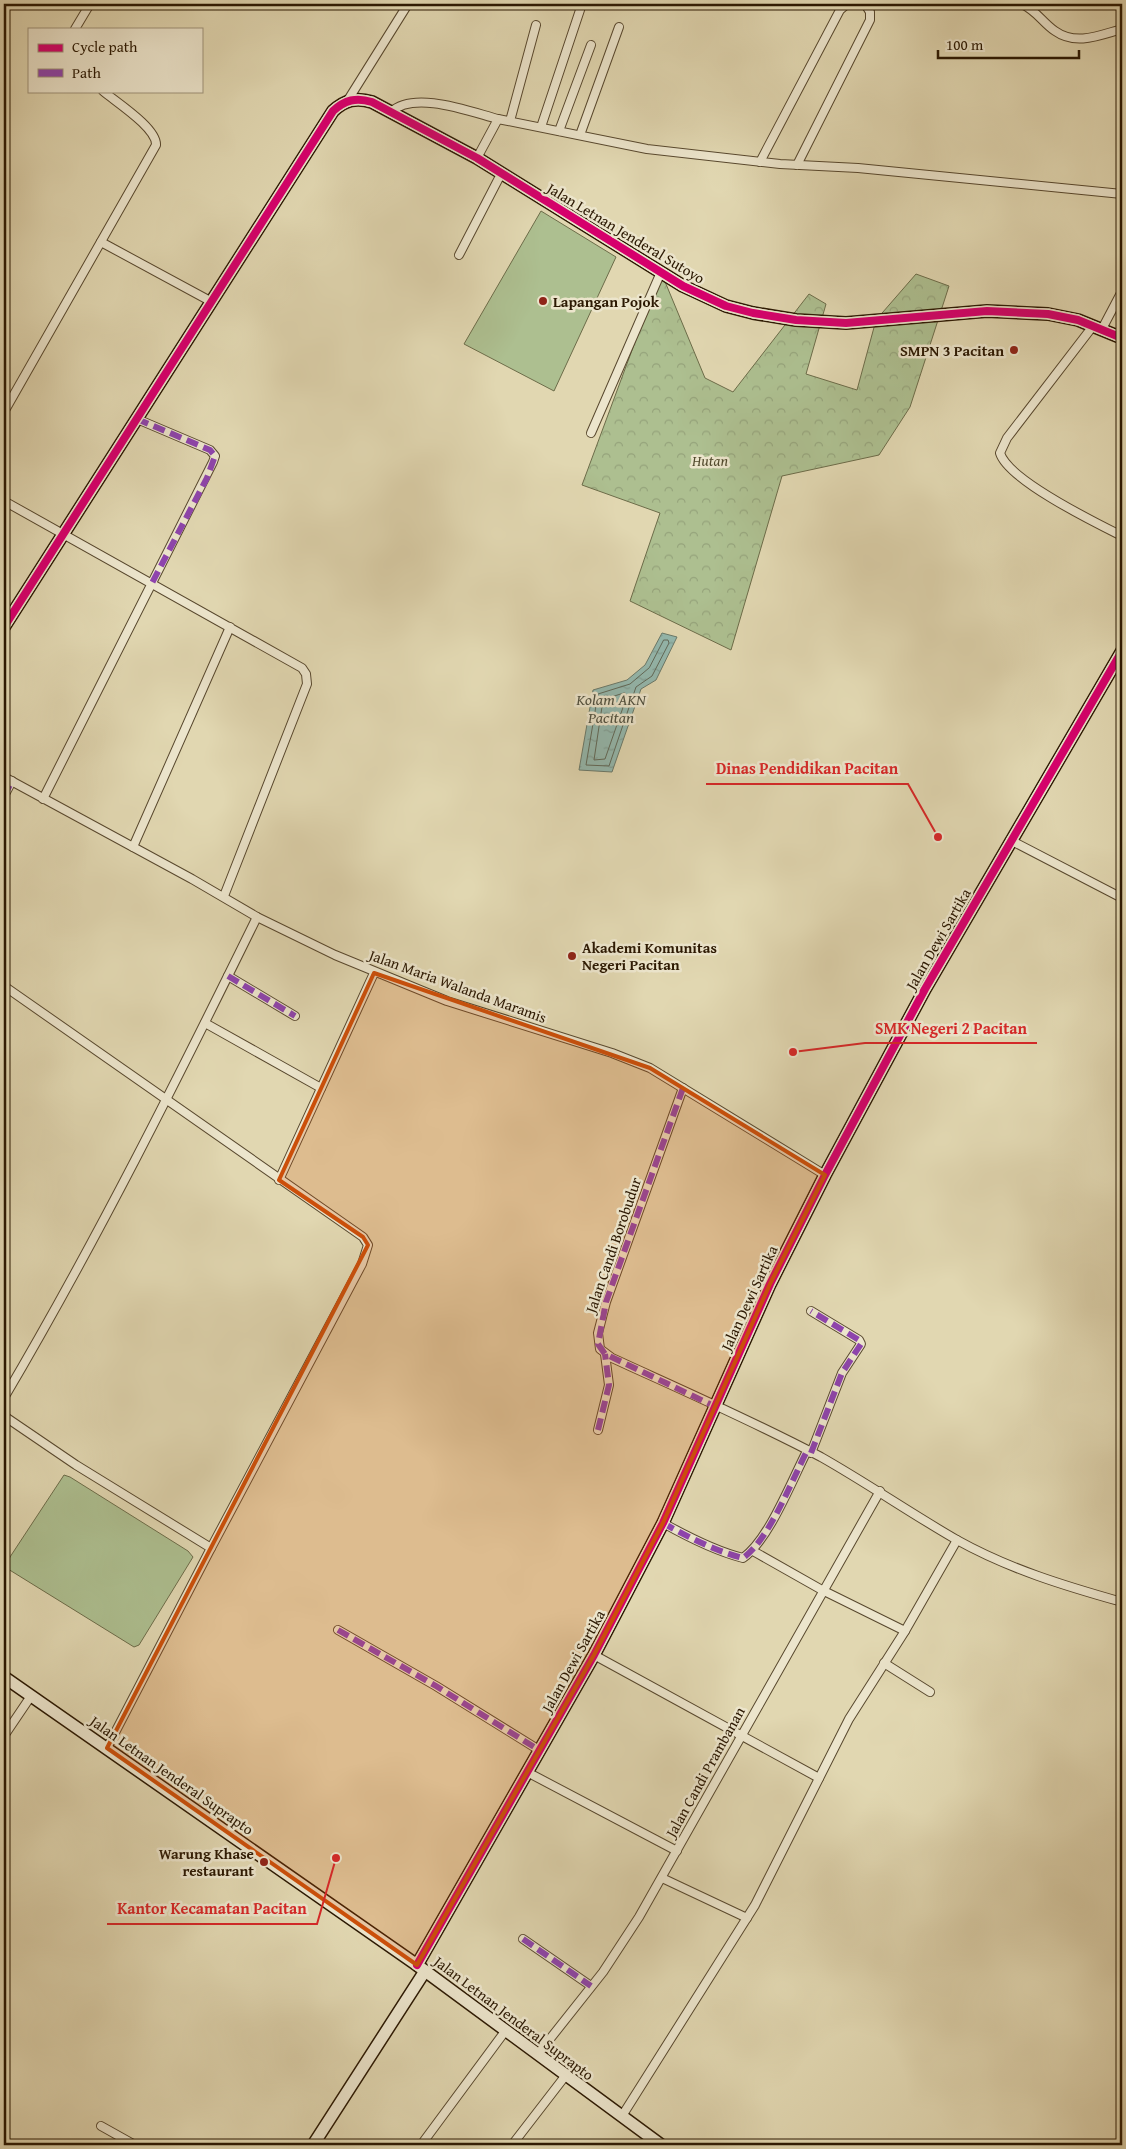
<svg xmlns="http://www.w3.org/2000/svg" width="1126" height="2149" viewBox="0 0 1126 2149" font-family="'Gentium Book Plus',serif">
<defs>
<pattern id="forest-crowns" width="20" height="18" patternUnits="userSpaceOnUse" patternTransform="scale(1.25)"><rect width="20" height="18" fill="#adbf90"/><path d="M2 6a3 3 0 1 1 6 0M12 15a3 3 0 1 1 6 0" fill="none" stroke="#95a37b"/></pattern>
<pattern id="water-ripples" width="26" height="14" patternUnits="userSpaceOnUse" patternTransform="scale(1.25)"><rect width="26" height="14" fill="#94b9af"/><path d="M2 4q2-2 4 0t4 0M15 11q2-2 4 0t4 0" fill="none" stroke="#809e95"/></pattern>
</defs>
<rect width="100%" height="100%" fill="#e1d7b1"/>
<filter id="stains"><feTurbulence type="fractalNoise" baseFrequency=".004" numOctaves="4"/><feColorMatrix values="0 0 0 0 .2 0 0 0 0 .09 0 0 0 0 .02 0 0 0 .5 -.17"/></filter>
<radialGradient id="worn" r=".72"><stop offset=".6" stop-color="#630" stop-opacity="0"/><stop offset="1" stop-color="#630" stop-opacity=".3"/></radialGradient>
<path fill="url(#forest-crowns)" stroke="#6c6c49" d="M661 272 705 378 733 392 809 294 826 304 806 374 857 390 876 320 916 274 949 286 910 407 879 455 782 476 731 650 630 601 660 513 582 485Z"/>
<g fill="#adbf90" stroke="#6c6c49">
<path d="M541 211 616 257 554 391 464 344Z"/>
<path d="M64 1475 70 1477 188 1551 193 1557 139 1645 134 1647 8 1569 7 1564 10 1557Z"/>
</g>
<path fill="url(#water-ripples)" stroke="#6a796a" d="M662 633 677 637 656 680 641 689 612 772 579 770 593 690 627 680 645 665Z"/>
<g fill="none" stroke-linecap="round" stroke-linejoin="round">
<g stroke="#606858" stroke-width="1">
<path d="M664 640H668L669 643 652 676 636 687 609 766 586 765 598 694 630 684 649 668Z"/>
<path d="M625 693 627 696 605 759 594 760 603 700Z"/>
</g>
<g stroke="#58482e" stroke-width="10">
<g id="street">
<path d="M1022 4C1038 12 1042 22 1055 31 1076 46 1100 35 1122 29"/>
<path d="M75 29 90 4"/>
<path d="M348 100 408 4"/>
<path d="M391 112C414 90 471 112 498 119"/>
<path d="M510 121 536 25"/>
<path d="M541 127 581 7"/>
<path d="M559 131 591 45"/>
<path d="M580 135 619 27"/>
<path d="M477 158 498 119 647 149 780 164 858 168 1122 194"/>
<path d="M760 162 840 10 847 4"/>
<path d="M797 165 870 20V12L865 4"/>
<path d="M101 242 212 302"/>
<path d="M459 255 501 174"/>
<path d="M1093 326 1007 438 1000 453C1008 480 1096 523 1122 536"/>
<path d="M1102 329 1122 291"/>
<path d="M4 412 156 145C157 128 116 102 103 91"/>
<path d="M591 433 661 272"/>
<path d="M4 501 302 668 306 674 307 684 224 896"/>
<path d="M4 777 192 879 257 917 335 955 447 1001 612 1053 650 1068 825 1175"/>
<path d="M4 796 12 781"/>
<path d="M43 799 213 462 215 456 210 450 137 419"/>
<path d="M1010 840 1122 898"/>
<path d="M133 847 230 627"/>
<path d="M228 976 295 1016"/>
<path d="M4 986 363 1237 368 1245 362 1264 211 1548"/>
<path d="M205 1023 321 1088"/>
<path d="M683 1088 606 1302 598 1333 600 1349 612 1358C682 1390 753 1421 821 1457 867 1483 910 1513 957 1540 1009 1569 1065 1586 1122 1602"/>
<path d="M279 1180 374 973"/>
<path d="M4 1398C96 1242 177 1080 257 917"/>
<path d="M4 1416 76 1465 211 1548 107 1748"/>
<path d="M598 1430 609 1385 605 1354"/>
<path d="M811 1453 842 1373 861 1344 859 1340 811 1311"/>
<path d="M663 1523C688 1537 715 1551 743 1558 769 1540 792 1480 807 1451"/>
<path d="M753 1551 822 1590 905 1631"/>
<path d="M338 1630 436 1686 539 1750"/>
<path d="M594 1655 819 1778"/>
<path d="M884 1663 930 1692"/>
<path d="M4 1736 31 1696"/>
<path d="M527 1772 677 1851"/>
<path d="M662 1878 747 1918"/>
<path d="M523 1939 591 1986"/>
<path d="M538 2054 603 1972 639 1917 880 1491"/>
<path d="M622 2116 755 1905 849 1719 905 1631 957 1540"/>
<path d="M101 2126 135 2145"/>
<path d="M421 2145 506 2030"/>
<path d="M512 2145 566 2075"/>
</g>
</g>
<g stroke="#2b1802" stroke-width="14">
<g id="secondary">
<path d="M4 627 333 111C345 100 356 97 372 102L477 158 683 286 726 306 753 313 796 320 846 323 987 311 1048 314 1078 320 1122 338"/>
<path d="M4 1677 417 1965 661 2145"/>
<path d="M417 1965 594 1655 663 1523 770 1284 825 1175 925 989 1122 651"/>
<path d="M313 2145 425 1971"/>
</g>
</g>
<use href="#street" stroke="#ece5cc" stroke-width="8"/>
<use href="#secondary" stroke="#ece5cc" stroke-width="11"/>
<g stroke="#8e44ad" stroke-width="6" stroke-dasharray="12 6" stroke-linecap="butt">
<path d="M137 419 210 450 215 456 207 478 152 583"/>
<path d="M4 796 12 781"/>
<path d="M228 976 295 1016"/>
<path d="M683 1088 606 1302 598 1344 605 1354 714 1406"/>
<path d="M598 1430 609 1385 605 1354"/>
<path d="M811 1453 842 1373 861 1344 859 1340 811 1311"/>
<path d="M663 1523C688 1537 715 1551 743 1558 769 1540 792 1480 807 1451"/>
<path d="M338 1630 436 1686 539 1750"/>
<path d="M523 1939 591 1986"/>
</g>
<g stroke="#ece5cc" stroke-width="11">
<g id="cycleway">
<path d="M4 627 333 111C345 100 356 97 372 102L477 158 683 286 726 306 753 313 796 320 846 323 987 311 1048 314 1078 320 1122 338"/>
<path d="M417 1965 594 1655 663 1523 770 1284 825 1175 925 989 1122 651"/>
</g>
</g>
<use href="#cycleway" stroke="#d6006c" stroke-width="8"/>
</g>
<path fill="#cc4f0a" fill-opacity="0.2" stroke="#cc4f0a" stroke-width="4" stroke-linejoin="round" d="M374 973 650 1068 825 1175 770 1284 663 1523 594 1655 417 1965 107 1748 368 1245 363 1237 279 1180Z"/>
<g fill="#8f2418" stroke="#ece5cc" stroke-width="2">
<circle cx="543" cy="301" r="5"/>
<circle cx="1014" cy="350" r="5"/>
<circle cx="572" cy="956" r="5"/>
<circle cx="264" cy="1862" r="5"/>
</g>
<g text-anchor="middle" dominant-baseline="central" stroke-width="5" stroke-linejoin="round" paint-order="stroke">
<g font-size="15" fill="#2b1802" stroke="#ece5cc">
<text transform="translate(626 233) rotate(31)">Jalan Letnan Jenderal Sutoyo</text>
<text transform="translate(938 939) rotate(-60)">Jalan Dewi Sartika</text>
<text transform="translate(458 986) rotate(20)">Jalan Maria Walanda Maramis</text>
<text transform="translate(613 1245) rotate(-71)">Jalan Candi Borobudur</text>
<text transform="translate(749 1298) rotate(-65)">Jalan Dewi Sartika</text>
<text transform="translate(573 1661) rotate(-61)">Jalan Dewi Sartika</text>
<text transform="translate(705 1772) rotate(-61)">Jalan Candi Prambanan</text>
<text transform="translate(172 1775) rotate(35)">Jalan Letnan Jenderal Suprapto</text>
<text transform="translate(514 2018) rotate(37)">Jalan Letnan Jenderal Suprapto</text>
</g>
<g font-size="15" font-weight="bold" fill="#2b1802" stroke="#ece5cc" text-anchor="start">
<text x="553" y="301">Lapangan Pojok</text>
<text x="1004" y="350" text-anchor="end">SMPN 3 Pacitan</text>
<text x="582" y="947">Akademi Komunitas<tspan x="582" dy="17">Negeri Pacitan</tspan></text>
<text x="254" y="1853" text-anchor="end">Warung Khase<tspan x="254" dy="17">restaurant</tspan></text>
</g>
<g font-size="15" font-style="italic" fill="#524a2d" stroke="#ece5cc">
<text x="710" y="460">Hutan</text>
</g>
<g font-size="16" font-style="italic" fill="#50503f" stroke="#ece5cc">
<text x="611" y="699">Kolam AKN<tspan x="611" dy="18">Pacitan</tspan></text>
</g>
</g>
<path fill="none" stroke="#d62828" stroke-width="2" d="M938 837L908 784H706M793 1052L865 1043H1037M336 1858L317 1924H107"/>
<g fill="#d62828" stroke="#ece5cc" stroke-width="2">
<circle cx="938" cy="837" r="5"/>
<circle cx="793" cy="1052" r="5"/>
<circle cx="336" cy="1858" r="5"/>
</g>
<g font-size="16" text-anchor="middle" font-weight="bold" fill="#d62828" stroke="#ece5cc" stroke-width="5" stroke-linejoin="round" paint-order="stroke">
<text x="807" y="774">Dinas Pendidikan Pacitan</text>
<text x="951" y="1034">SMK Negeri 2 Pacitan</text>
<text x="212" y="1914">Kantor Kecamatan Pacitan</text>
</g>
<rect width="1126" height="2149" fill="none" stroke="#e1d7b1" stroke-width="20"/>
<rect x="5" y="5" width="1116" height="2139" fill="none" stroke="#2b1802" stroke-width="2.5"/>
<rect x="10" y="10" width="1106" height="2129" fill="none" stroke="#2b1802"/>
<rect x="28" y="28" width="175" height="65" fill="#ece5cc" stroke="#9f937b"/>
<rect x="38" y="44" width="25" height="8" fill="#d6006c" stroke="#9f937b"/>
<text x="72" y="52" font-size="15" fill="#2b1802">Cycle path</text>
<rect x="38" y="69" width="25" height="8" fill="#8e44ad" stroke="#9f937b"/>
<text x="72" y="78" font-size="15" fill="#2b1802">Path</text>
<path d="M938 50v8h141v-8" fill="none" stroke="#2b1802" stroke-width="2.5"/>
<text x="946" y="50" font-size="15" fill="#2b1802" stroke="#ece5cc" stroke-width="4" paint-order="stroke">100 m</text>
<rect width="100%" height="100%" filter="url(#stains)"/>
<rect width="100%" height="100%" fill="url(#worn)"/>
</svg>
